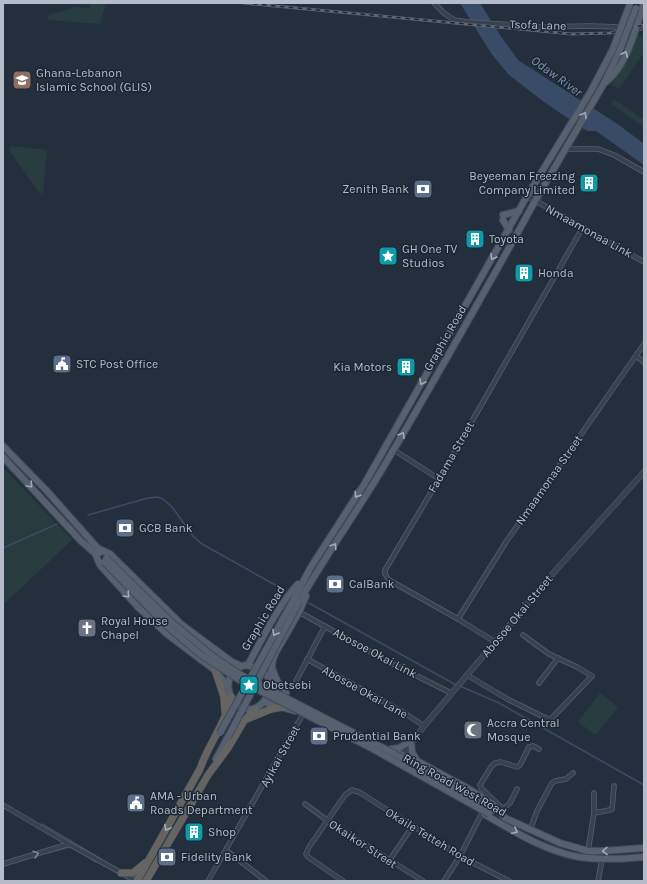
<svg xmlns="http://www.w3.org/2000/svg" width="647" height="884" viewBox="0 0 647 884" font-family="Karla,sans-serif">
<rect width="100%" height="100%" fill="#242f3e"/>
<g fill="#263c3f">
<path d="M91 3H106L100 24 48 20V15L76 7 89 8Z"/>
<path d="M637 34 644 37V52L619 89 611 85Z"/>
<path d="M614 99 644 120V127L611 104Z"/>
<path d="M11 146 47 150 43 192 40 194 9 150Z"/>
<path d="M3 467 72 540 3 605Z"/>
<path d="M600 693 618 707 596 735 578 722Z"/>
</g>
<path fill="#394c67" d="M460 3H480L500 35 518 60 619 125 644 144V165L596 131H587L544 102 508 74 491 53Z"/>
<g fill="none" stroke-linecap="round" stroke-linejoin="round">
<g stroke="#394c67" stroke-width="1.5">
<path d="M88 515 148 498 157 497 163 499 172 507 193 536 202 544 286 591"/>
<path d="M3 548 57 524"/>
<path d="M309 603 456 685"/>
<path d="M460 686 499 703 644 785"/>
<path d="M42 824 101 859"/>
<path d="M47 853 70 847 72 848"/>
<path d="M91 859 96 862"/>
<path d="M126 881 128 880"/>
</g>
<g stroke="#565f6c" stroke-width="5.5">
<g id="minor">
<path d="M434 3 444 13 454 20 468 22 541 27 590 26 619 27"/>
<path d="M635 30 644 27"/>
<path d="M564 149H598L614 155 644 172"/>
<path d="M527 196 644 262"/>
<path d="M636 356 644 362"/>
<path d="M394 450 439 479"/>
<path d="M299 612 391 663 451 693"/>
<path d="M458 619 506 542 644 344"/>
<path d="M495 642 458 619 389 580 385 574V570L439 479 583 227"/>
<path d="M307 659 406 714 424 726"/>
<path d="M467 675 509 700 550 720 592 676 577 667 549 654 523 635"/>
<path d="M296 681 325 626"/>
<path d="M539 683 558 658"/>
<path d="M517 789 510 803 504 808H502L482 789 480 785 491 767 495 763 501 762 517 767 520 765 529 747 533 746 539 749"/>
<path d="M305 804 328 821 423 881"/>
<path d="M3 805 69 844 136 881"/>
<path d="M594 813 610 810 612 809 614 786"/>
<path d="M530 830 537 811 552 783 555 781 566 779 573 773"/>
<path d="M227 851 266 881"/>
<path d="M588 851 594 813V793"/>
<path d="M389 861 412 827"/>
<path d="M3 864 69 844"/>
<path d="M208 881 303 714"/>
<path d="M343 881 308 857 306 854 309 847 345 795 352 790 359 792 460 856 509 881"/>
<path d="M444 881 460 856 482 813"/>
<path d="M598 881 602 859"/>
</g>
</g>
<g stroke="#565f6c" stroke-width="6">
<path id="tertiary" d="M401 757 424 726 556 570 644 472"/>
</g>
<g stroke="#414a57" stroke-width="8">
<g id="primary">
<path d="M606 82C628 64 635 30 644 3"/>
<path d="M503 215 519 211"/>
<path d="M503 220 509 230"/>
<path d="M3 446 46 490 101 552"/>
<path d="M3 457 81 541 97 555"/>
<path d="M99 549 110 554 182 625 232 662 241 666"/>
<path d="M95 553 100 565 138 607 167 634 215 670 228 687"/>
<path d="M294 599 311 567 365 483 527 196 591 91 613 49"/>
<path d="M299 602C325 556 357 512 384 466 430 389 474 310 518 232L535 201 603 85 619 52"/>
<path d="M246 665C265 669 277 679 266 698 250 726 216 695 233 672 236 668 241 666 246 665Z"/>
<path d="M248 665C261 641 279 604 298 584L301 585"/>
<path d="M273 670C275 679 279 685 286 693"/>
<path d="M270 680 273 659 276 652 299 612 306 596"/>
<path d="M271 686 285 695"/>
<path d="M264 702 295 711"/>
<path d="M411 741 412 752 417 761"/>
<path d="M391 749 399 748 411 741"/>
<path d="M392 751 417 761 467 788 493 804 505 818 560 843 588 851H603L644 848"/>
<path d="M216 759 228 737"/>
<path d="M484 814C513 831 545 851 579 857 600 860 623 859 644 857"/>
</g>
</g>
<g stroke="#434c59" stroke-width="8">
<g id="trunk">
<path d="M215 670 224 697 225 712"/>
<path d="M247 719 271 709 283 707"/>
<path d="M121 873H133L145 863"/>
<path d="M137 881 200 769C208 745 226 723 231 697"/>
<path d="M146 881 208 775 228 748 244 721 255 709"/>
</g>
</g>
<use href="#minor" stroke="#38414e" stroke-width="4"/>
<use href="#tertiary" stroke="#38414e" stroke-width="5"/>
<use href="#primary" stroke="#56606e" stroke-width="6"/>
<use href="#trunk" stroke="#656462" stroke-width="7"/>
<g stroke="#5a6575" stroke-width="3">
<path id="rail" d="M244 3 572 34 610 33 644 25"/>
</g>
<use href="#rail" stroke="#1d2633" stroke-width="1.5" stroke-dasharray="4.5" stroke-linecap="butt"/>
<g stroke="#414a57" stroke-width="8" stroke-linecap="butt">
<g id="primary-bridge">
<path d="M613 49 630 4"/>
<path d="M619 52 636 8"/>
<path d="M106 558 169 620 215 658 241 675 395 754 493 811"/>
<path d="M104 562 167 626 201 655 241 681 373 749 489 814"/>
<path d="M220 733 294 599"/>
<path d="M228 737 299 602"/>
</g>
</g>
<use href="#primary-bridge" stroke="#56606e" stroke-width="6"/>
</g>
<defs><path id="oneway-chevron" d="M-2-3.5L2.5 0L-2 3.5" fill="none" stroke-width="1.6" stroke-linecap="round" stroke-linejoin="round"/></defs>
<g stroke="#a1aab7">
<use href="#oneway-chevron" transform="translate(625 54) rotate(-65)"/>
<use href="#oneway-chevron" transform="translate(584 115) rotate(-60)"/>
<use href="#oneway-chevron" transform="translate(493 257) rotate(120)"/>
<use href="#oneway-chevron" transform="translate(422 382) rotate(120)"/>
<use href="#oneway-chevron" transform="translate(402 435) rotate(-60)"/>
<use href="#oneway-chevron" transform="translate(30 485) rotate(47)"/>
<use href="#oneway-chevron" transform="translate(357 495) rotate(123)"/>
<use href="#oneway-chevron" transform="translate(334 546) rotate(-56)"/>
<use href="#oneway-chevron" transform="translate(127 595) rotate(47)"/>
<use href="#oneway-chevron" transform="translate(275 633) rotate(119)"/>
<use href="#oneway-chevron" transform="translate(515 831) rotate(27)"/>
<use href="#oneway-chevron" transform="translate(605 851) rotate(179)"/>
</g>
<use stroke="#a8afba" href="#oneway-chevron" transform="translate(167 828) rotate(118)"/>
<use stroke="#7c8592" href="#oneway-chevron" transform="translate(36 854) rotate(-17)"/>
<defs>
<g id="school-square" transform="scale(1)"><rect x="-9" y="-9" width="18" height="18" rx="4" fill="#8d6e63" stroke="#1d2633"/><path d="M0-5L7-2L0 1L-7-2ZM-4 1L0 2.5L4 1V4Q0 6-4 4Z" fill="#fff"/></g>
<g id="building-square" transform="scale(1)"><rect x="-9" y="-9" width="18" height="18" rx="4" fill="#0f9aa8" stroke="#1d2633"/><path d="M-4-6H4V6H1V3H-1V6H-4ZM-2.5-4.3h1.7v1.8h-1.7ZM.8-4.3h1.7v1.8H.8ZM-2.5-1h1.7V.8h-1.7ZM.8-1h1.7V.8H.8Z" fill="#fff"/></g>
<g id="bank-square" transform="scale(1)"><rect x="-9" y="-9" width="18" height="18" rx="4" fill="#5c6f8a" stroke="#1d2633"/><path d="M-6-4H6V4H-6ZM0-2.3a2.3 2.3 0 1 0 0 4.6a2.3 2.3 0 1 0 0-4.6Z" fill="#fff"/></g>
<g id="sight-square" transform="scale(1)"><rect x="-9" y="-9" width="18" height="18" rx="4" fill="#0f9aa8" stroke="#1d2633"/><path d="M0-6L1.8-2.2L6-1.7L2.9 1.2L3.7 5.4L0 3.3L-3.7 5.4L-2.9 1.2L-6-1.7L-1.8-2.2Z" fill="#fff"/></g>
<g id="civic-square" transform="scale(1)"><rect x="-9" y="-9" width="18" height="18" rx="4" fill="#5c6f8a" stroke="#1d2633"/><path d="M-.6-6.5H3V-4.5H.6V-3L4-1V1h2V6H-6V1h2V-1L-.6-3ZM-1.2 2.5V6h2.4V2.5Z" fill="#fff"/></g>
<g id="church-square" transform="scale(1)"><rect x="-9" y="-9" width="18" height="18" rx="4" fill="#6b7280" stroke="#1d2633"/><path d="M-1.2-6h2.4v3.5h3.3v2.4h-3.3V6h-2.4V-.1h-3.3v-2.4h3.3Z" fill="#fff"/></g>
<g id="mosque-square" transform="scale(1)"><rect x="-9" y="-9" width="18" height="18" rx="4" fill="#6b7280" stroke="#1d2633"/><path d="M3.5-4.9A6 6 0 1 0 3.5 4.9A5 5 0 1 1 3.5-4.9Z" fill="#fff"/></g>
</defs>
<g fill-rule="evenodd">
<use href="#school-square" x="22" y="80"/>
<use href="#building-square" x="589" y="183"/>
<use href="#bank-square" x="423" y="189"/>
<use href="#building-square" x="475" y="239"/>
<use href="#sight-square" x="388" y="256"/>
<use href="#building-square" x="524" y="273"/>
<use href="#civic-square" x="62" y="364"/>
<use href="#building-square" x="406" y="367"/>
<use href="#bank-square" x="125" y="528"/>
<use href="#bank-square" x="335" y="584"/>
<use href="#church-square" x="87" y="628"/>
<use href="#sight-square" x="249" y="685"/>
<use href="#mosque-square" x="473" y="730"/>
<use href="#bank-square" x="319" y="736"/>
<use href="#civic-square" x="136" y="803"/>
<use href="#building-square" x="194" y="832"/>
<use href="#bank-square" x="167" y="857"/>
</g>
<g text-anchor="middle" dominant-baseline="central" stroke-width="3" stroke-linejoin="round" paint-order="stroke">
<g font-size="12" fill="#b4bcc9" stroke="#1d2633">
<text transform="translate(538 25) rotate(2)">Tsofa Lane</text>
<text transform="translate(589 231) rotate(29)">Nmaamonaa Link</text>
<text transform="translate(445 338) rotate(-60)">Graphic Road</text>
<text transform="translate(451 457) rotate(-60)">Fadama Street</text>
<text transform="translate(549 480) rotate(-55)">Nmaamonaa Street</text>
<text transform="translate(517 616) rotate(-50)">Abosoe Okai Street</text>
<text transform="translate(263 618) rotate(-59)">Graphic Road</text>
<text transform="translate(375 653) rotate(28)">Abosoe Okai Link</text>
<text transform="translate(365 692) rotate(29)">Abosoe Okai Lane</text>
<text transform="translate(280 756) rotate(-61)">Ayikai Street</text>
<text transform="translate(455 785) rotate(29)">Ring Road West Road</text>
<text transform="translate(430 837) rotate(31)">Okaile Tetteh Road</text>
<text transform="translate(363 844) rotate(33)">Okaikor Street</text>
</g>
<g font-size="12" fill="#b4bcc9" stroke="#1d2633" text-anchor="start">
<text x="36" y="73">Ghana-Lebanon<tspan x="36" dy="14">Islamic School (GLIS)</tspan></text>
<text x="575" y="176" text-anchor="end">Beyeeman Freezing<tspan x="575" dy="14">Company Limited</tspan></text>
<text x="409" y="189" text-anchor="end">Zenith Bank</text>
<text x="489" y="239">Toyota</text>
<text x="402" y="249">GH One TV<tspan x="402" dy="14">Studios</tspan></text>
<text x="538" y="273">Honda</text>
<text x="76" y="364">STC Post Office</text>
<text x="392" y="367" text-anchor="end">Kia Motors</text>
<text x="139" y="528">GCB Bank</text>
<text x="349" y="584">CalBank</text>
<text x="101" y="621">Royal House<tspan x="101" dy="14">Chapel</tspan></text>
<text x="263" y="685">Obetsebi</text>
<text x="487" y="723">Accra Central<tspan x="487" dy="14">Mosque</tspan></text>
<text x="333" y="736">Prudential Bank</text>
<text x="150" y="796">AMA - Urban<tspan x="150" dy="14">Roads Department</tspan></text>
<text x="208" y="832">Shop</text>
<text x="181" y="857">Fidelity Bank</text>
</g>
<g font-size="13" font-style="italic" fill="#7c92b1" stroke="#1d2633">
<text transform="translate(557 76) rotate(36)">Odaw River</text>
</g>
</g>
<rect width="647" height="884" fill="none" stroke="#b4bcc9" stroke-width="8"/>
</svg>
